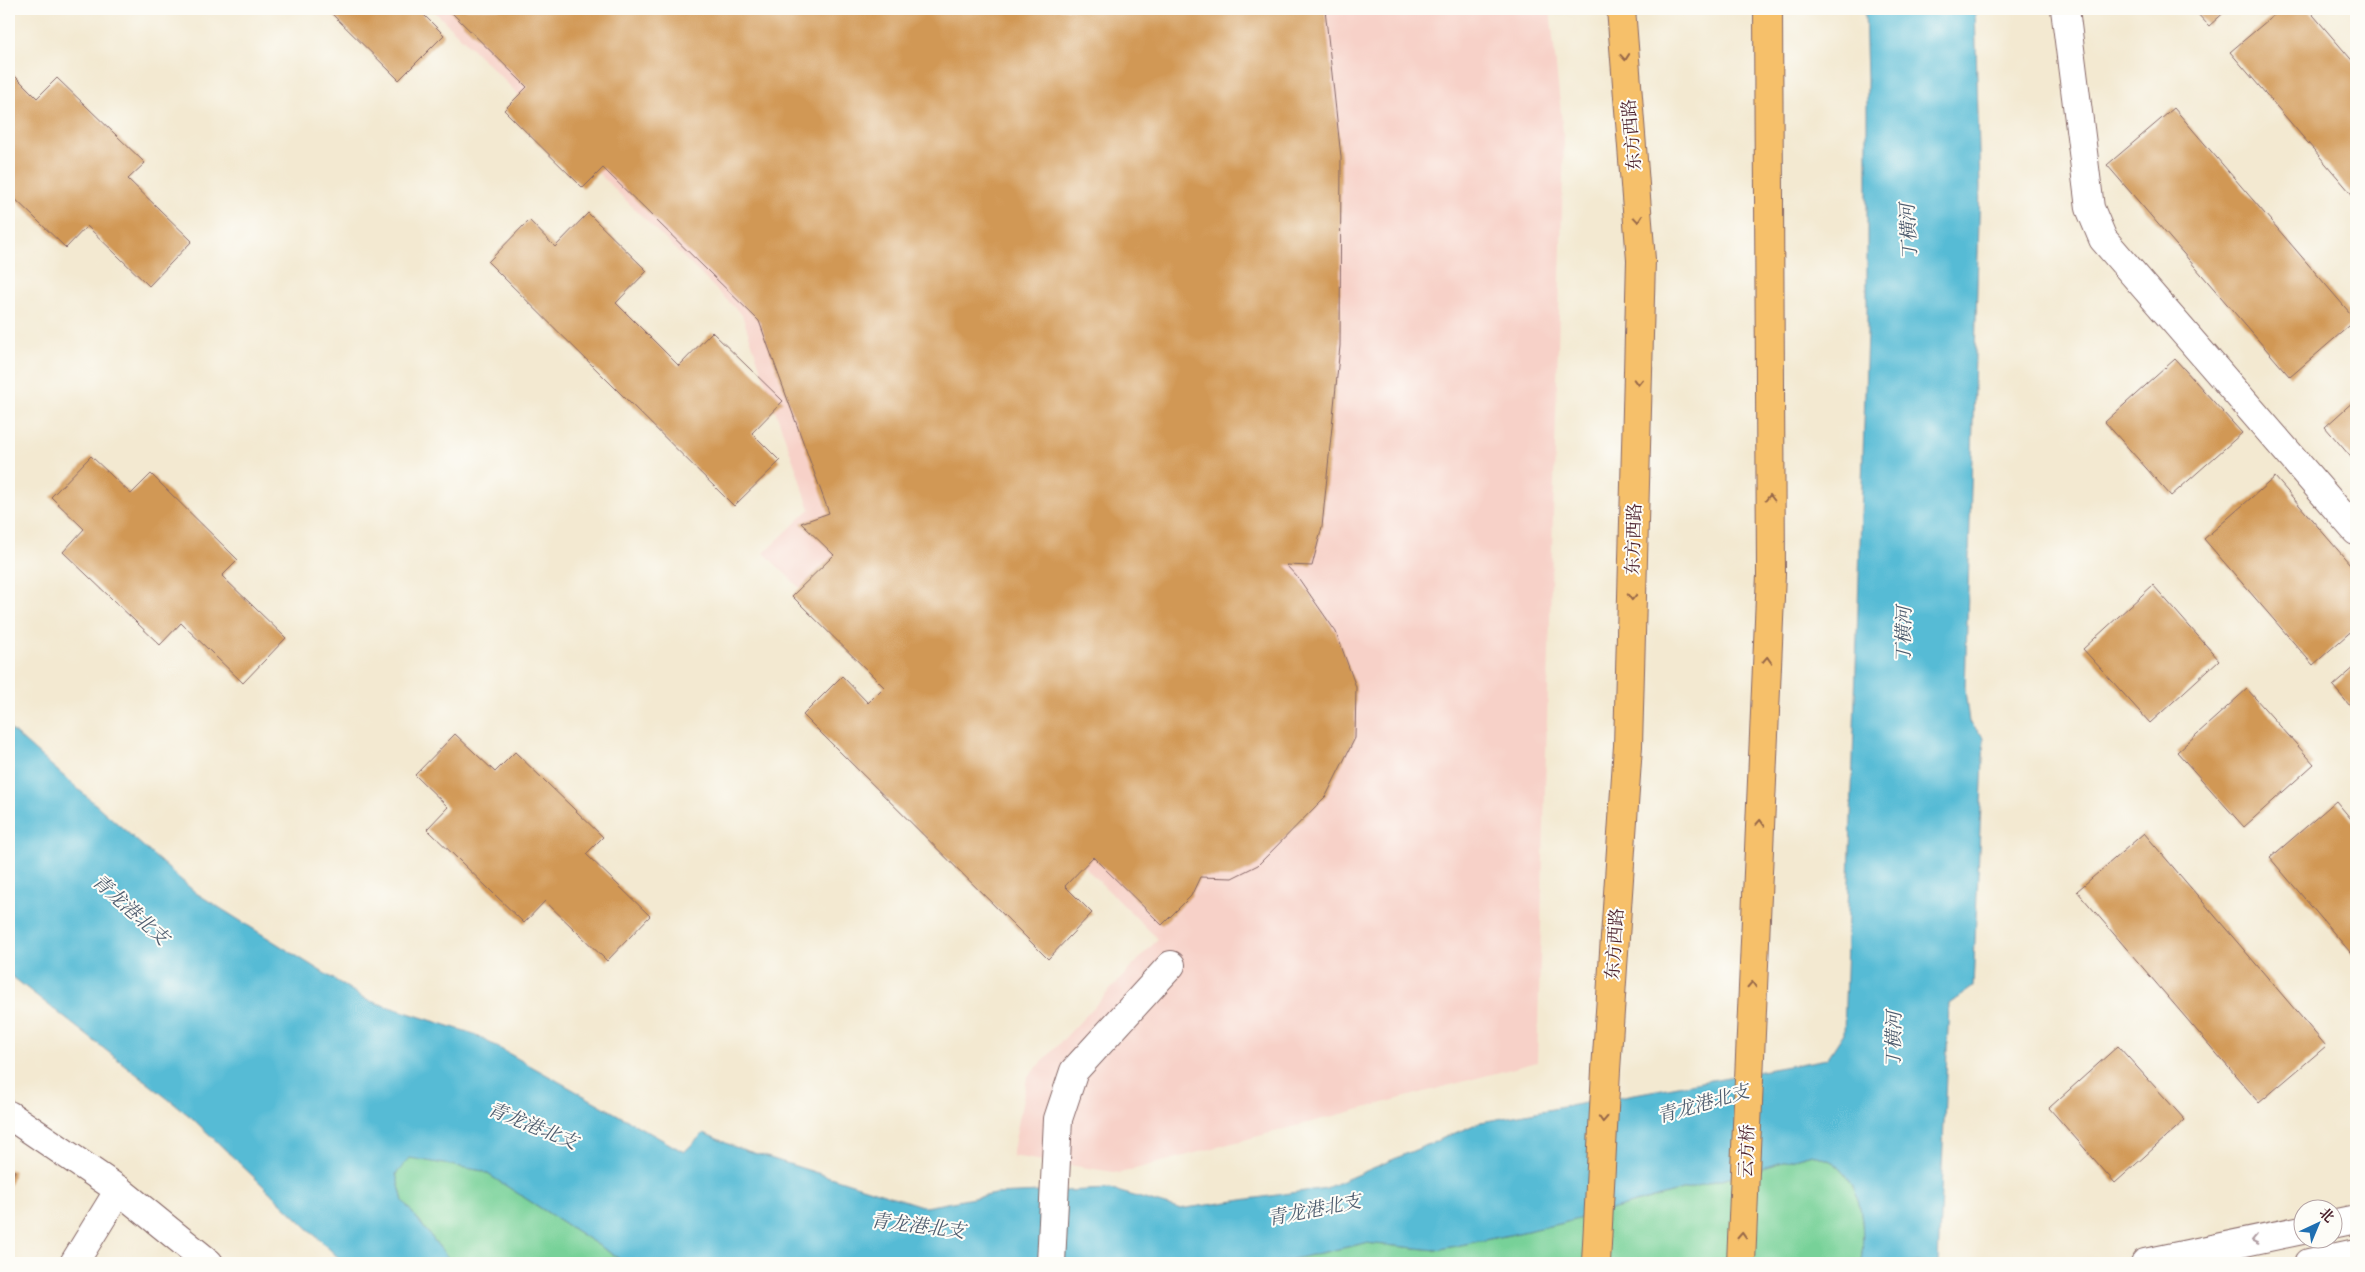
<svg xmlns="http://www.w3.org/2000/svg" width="2365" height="1272" viewBox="0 0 2365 1272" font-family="'Gentium Book Plus','Noto Serif SC',serif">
<rect width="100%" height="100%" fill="#fdfcf7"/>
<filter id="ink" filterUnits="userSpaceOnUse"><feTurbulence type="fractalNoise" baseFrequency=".02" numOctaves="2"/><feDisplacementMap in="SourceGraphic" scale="10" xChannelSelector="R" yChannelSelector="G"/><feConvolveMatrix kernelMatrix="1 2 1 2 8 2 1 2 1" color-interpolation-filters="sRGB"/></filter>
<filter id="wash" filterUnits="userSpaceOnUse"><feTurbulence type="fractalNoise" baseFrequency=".0096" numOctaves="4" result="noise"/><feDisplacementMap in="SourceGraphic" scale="20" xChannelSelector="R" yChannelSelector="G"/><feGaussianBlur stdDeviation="1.12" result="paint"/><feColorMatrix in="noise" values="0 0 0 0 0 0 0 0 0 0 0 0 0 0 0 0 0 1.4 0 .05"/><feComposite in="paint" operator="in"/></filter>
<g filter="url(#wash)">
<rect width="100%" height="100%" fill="#f3e9d1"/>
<path fill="#f7d1c8" d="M432 9H1550L1564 142 1537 1062 1120 1173 1012 1156 1027 1078 1158 939 764 553 810 509 742 315Z"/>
<g fill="#77d198" stroke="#607862">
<path d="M1812 1154C1819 1157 1828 1159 1834 1163 1864 1186 1865 1229 1861 1263H1276L1365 1243 1436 1250 1514 1234 1563 1223Z"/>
<path d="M410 1157 483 1171 626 1263H452L403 1201 396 1174Z"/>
</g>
<path fill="#57bbd5" stroke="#506d80" d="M1865 9H1975L1980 187 1965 690 1969 722 1984 737 1973 987 1949 1004 1938 1263H1861C1865 1229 1864 1186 1834 1163 1828 1159 1819 1157 1812 1154L1563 1223 1514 1234 1436 1250 1365 1243 1276 1263H626L483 1171 410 1158 396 1174 403 1201 452 1263H344L191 1117 9 974V728L196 893 367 1000 474 1034 684 1152 704 1133 735 1147 925 1207 995 1194 1110 1189 1179 1209 1326 1188 1481 1122 1827 1059 1844 1033 1867 333V79Z"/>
<g id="blocks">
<g fill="#d19854">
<path d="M327 9H418L444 35 399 80Z"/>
<path d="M448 9H1325L1341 157 1340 346 1322 527 1312 566 1286 565 1299 579 1336 632 1356 687 1355 738 1326 796 1258 865 1232 878 1200 877 1191 896 1162 925 1093 857 1065 886 1092 913 1048 959 803 715 842 676 868 703 884 687 792 596 834 555 801 523 829 513 759 321 603 168 583 188 504 110 527 87Z"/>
<path d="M2193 9H2228L2209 26Z"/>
<path d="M2281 9H2308L2356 65V199L2230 52Z"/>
<path d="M9 70 37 98 57 78 145 163 128 179 192 241 149 286 87 226 66 248 9 193Z"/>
<path d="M2174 108 2356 320 2290 377 2107 165Z"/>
<path d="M588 213 647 271 616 303 679 366 712 332 783 401 752 433 780 461 734 506 488 262 529 220 555 247Z"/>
<path d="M2175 359 2242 433 2171 496 2105 422Z"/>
<path d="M2356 399V463L2325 427Z"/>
<path d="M91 456 131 494 151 474 238 560 222 576 286 638 243 683 181 623 160 645 63 552 84 529 51 497Z"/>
<path d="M2275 477 2356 571V627L2313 665 2204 539Z"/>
<path d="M2153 585 2219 660 2150 723 2083 649Z"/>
<path d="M2356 666V713L2333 686Z"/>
<path d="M2247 689 2314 764 2244 827 2177 752Z"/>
<path d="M455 734 495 772 515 752 603 837 586 854 650 916 607 961 545 901 524 923 427 829 448 807 415 775Z"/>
<path d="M2336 801 2356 825V959L2270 858Z"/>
<path d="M2144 833 2326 1046 2259 1103 2077 891Z"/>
<path d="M2118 1046 2185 1120 2115 1183 2049 1108Z"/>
<path d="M9 1169 15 1171 9 1187Z"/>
</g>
</g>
</g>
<g filter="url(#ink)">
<use href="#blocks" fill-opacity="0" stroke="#856665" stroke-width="1"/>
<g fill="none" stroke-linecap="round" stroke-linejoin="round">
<g stroke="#856665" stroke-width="30">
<g id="minor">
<path d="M2065 9 2090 208 2103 239 2356 531"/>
<path d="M9 1115 119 1190 209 1263"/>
<path d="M2332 1224 2356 1219"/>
<path d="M74 1263 119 1190"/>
<path d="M1051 1263 1058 1119 1074 1071 1171 965"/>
<path d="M2145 1263 2302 1230"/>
<path d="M2309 1263 2356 1253"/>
</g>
</g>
<g stroke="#856665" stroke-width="30">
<g id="major">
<path d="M1596 1263 1606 1070 1628 746 1641 260 1621 9"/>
<path d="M1741 1263 1771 574 1768 9"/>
</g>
</g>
<use href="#minor" stroke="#fff" stroke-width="28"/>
<use href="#major" stroke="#f6c06b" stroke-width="28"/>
</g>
<defs><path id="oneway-chevron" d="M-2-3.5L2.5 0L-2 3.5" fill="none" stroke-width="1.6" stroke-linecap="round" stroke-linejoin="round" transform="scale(1.25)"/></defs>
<g stroke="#976748">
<use href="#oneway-chevron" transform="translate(1625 57) rotate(85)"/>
<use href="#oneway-chevron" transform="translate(1638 219) rotate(85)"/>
<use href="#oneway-chevron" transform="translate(1638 382) rotate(92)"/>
<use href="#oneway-chevron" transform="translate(1770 498) rotate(-90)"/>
<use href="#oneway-chevron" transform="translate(1632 597) rotate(92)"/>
<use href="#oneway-chevron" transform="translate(1767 660) rotate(-87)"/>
<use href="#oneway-chevron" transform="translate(1760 823) rotate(-87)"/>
<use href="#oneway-chevron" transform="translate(1752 985) rotate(-87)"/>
<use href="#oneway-chevron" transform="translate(1603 1119) rotate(93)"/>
<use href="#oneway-chevron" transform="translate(1742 1236) rotate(-87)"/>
</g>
<use stroke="#ae9aa0" href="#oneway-chevron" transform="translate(2255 1240) rotate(168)"/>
</g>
<g text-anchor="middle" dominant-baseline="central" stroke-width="4" stroke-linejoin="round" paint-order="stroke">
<g font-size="18" fill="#4a1f2b" stroke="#fdfcf7">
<text transform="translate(1631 135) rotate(-95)">东方西路</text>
<text transform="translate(1633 539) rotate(-88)">东方西路</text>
<text transform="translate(1614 944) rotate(-86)">东方西路</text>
<text transform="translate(1746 1151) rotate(-88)">云方桥</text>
</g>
<g font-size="19" font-style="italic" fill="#4f5d6f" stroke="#fdfcf7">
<text transform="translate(1908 232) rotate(-93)">丁横河</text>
<text transform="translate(1903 635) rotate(-89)">丁横河</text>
<text transform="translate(131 909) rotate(42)">青龙港北支</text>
<text transform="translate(1893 1040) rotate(-89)">丁横河</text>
<text transform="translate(1703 1103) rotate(-16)">青龙港北支</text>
<text transform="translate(533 1125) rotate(22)">青龙港北支</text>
<text transform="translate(1314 1209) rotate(-11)">青龙港北支</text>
<text transform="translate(918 1225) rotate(7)">青龙港北支</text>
</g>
</g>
<rect width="2365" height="1272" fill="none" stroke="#fdfcf7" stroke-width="30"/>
<g transform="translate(2318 1224) rotate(44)"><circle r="24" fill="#fdfcf7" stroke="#b5a4a5"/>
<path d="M0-4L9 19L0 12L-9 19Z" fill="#1f6fb2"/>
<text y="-8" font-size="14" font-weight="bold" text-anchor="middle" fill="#4a1f2b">北</text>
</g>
</svg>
